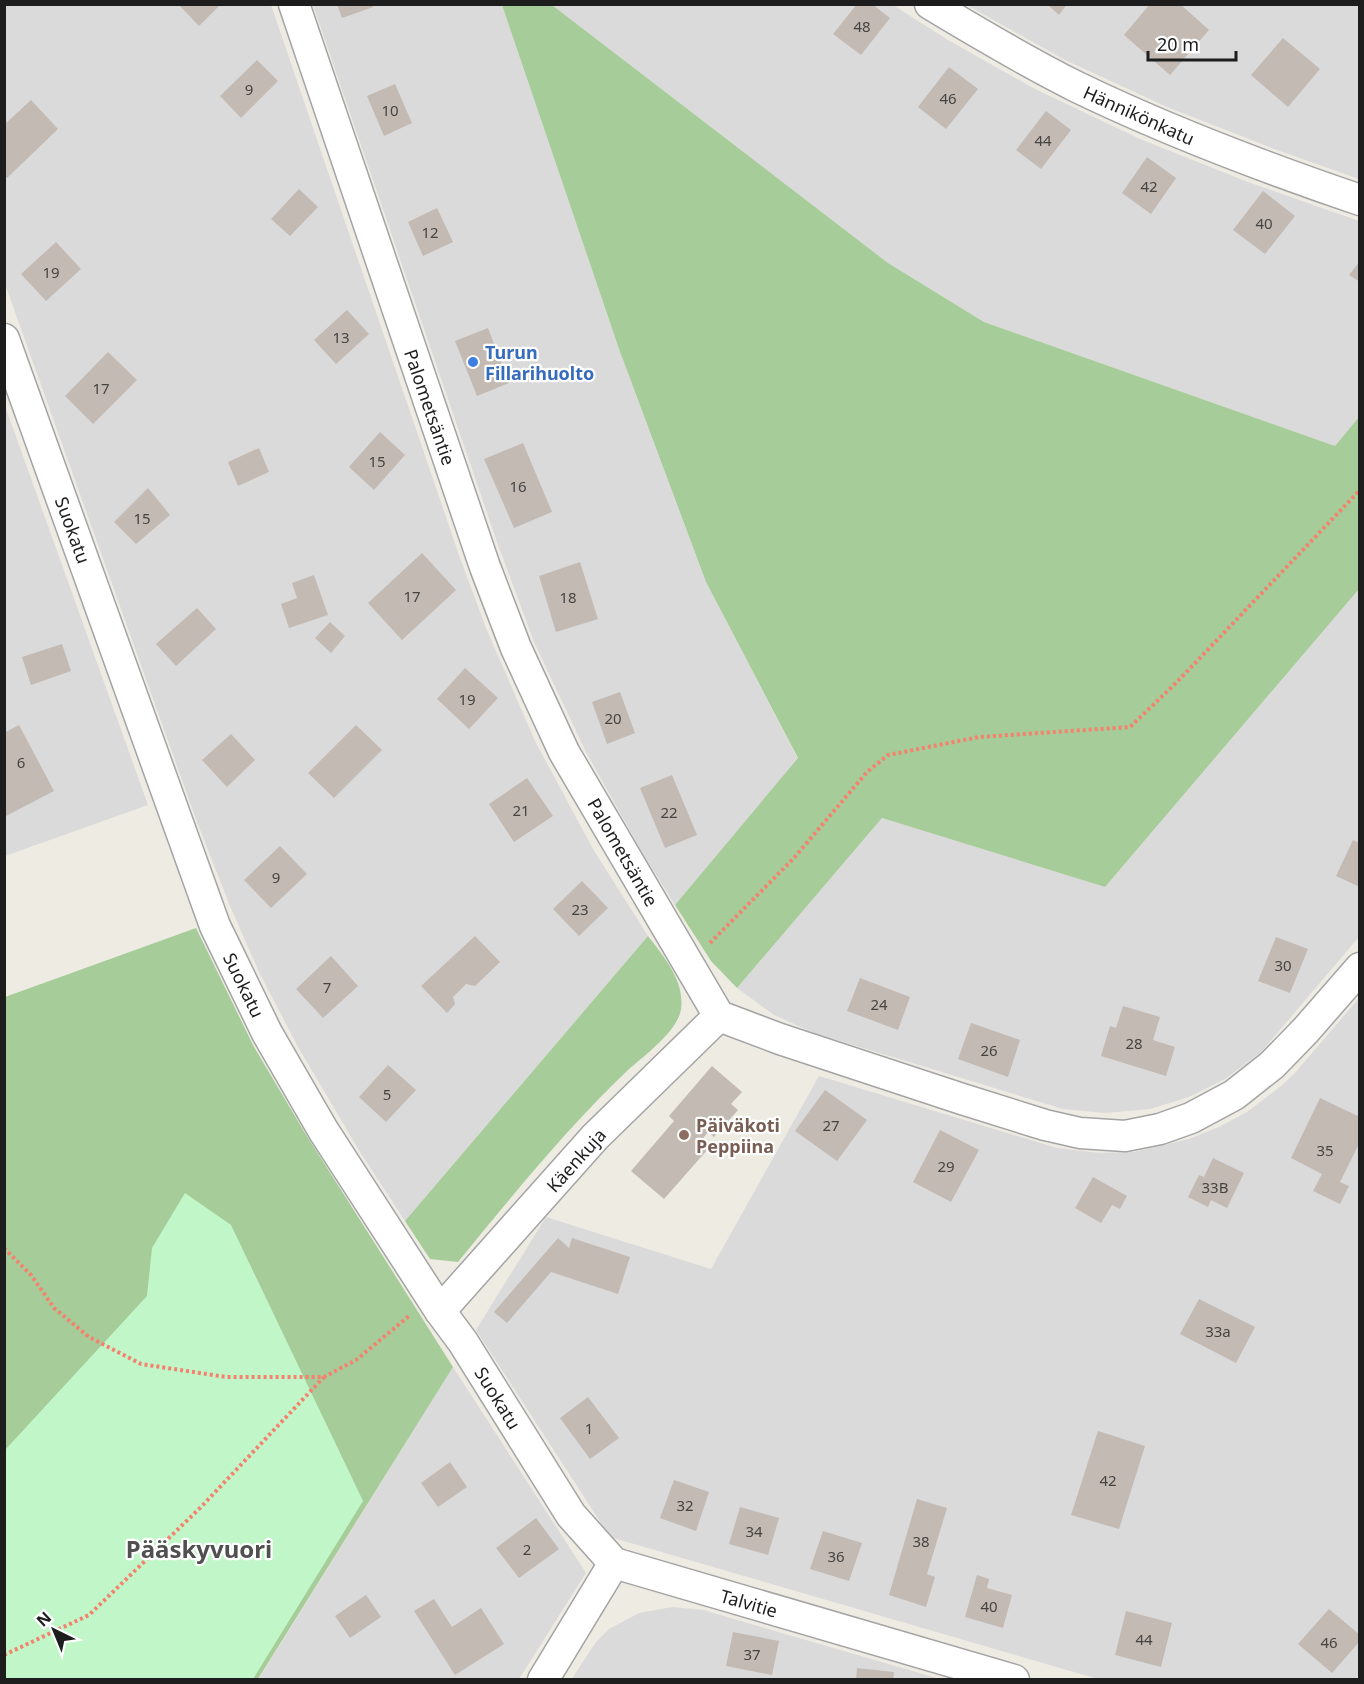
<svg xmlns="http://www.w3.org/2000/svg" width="1364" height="1684" viewBox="0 0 1364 1684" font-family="'Noto Sans',sans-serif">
<rect width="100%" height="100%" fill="#eeebe3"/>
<g fill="#dbdada">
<path d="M5 5H271L459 555 486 628 535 741 593 849 648 936 405 1221 360 1152 298 1047 259 972 230 906 197 822 5 284Z"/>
<path d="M313 5H502L619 349 706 582 798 759 675 905 643 854 586 752 534 642 497 542Z"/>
<path d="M552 5H893L948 40 1035 89 1140 139 1248 182 1359 221V417L1335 446 984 322 888 263Z"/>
<path d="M967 5H1359V179L1277 150 1167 107 1063 59Z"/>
<path d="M4 403 148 805 5 856H4Z"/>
<path d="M1359 589V937L1261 1052 1225 1079 1189 1097 1150 1109 1105 1113 1063 1109 814 1033 774 1015 737 988 882 818 1105 887Z"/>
<path d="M1359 998V1674L1355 1680 1098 1679 610 1537 476 1330 546 1217 711 1269 819 1076 1057 1148 1100 1153 1134 1152 1189 1139 1219 1127 1247 1112 1281 1086 1295 1073Z"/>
<path d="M453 1367 586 1573 519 1679 258 1680Z"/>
<path d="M672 1607 703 1610 940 1679 571 1680 596 1642 609 1629 639 1613Z"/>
</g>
<g fill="#a6cc99">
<path d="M502 5H552L888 263 984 322 1335 446 1359 417V589L1105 887 882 818 737 988 711 961 675 905 798 758 706 582 619 349Z"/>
<path d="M196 928 254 1047 305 1133 453 1367 258 1679 5 1680V997Z"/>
<path d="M648 936C664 957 685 981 681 1009 678 1031 644 1056 628 1070 566 1129 512 1196 458 1262L430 1259 405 1221Z"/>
</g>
<path fill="#c1f7c8" d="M185 1193 231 1225 363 1501 253 1679H5V1450L147 1296 152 1248Z"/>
<g fill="#c2bab3">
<path d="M178 4H221L199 26Z"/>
<path d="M337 4H372L373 7 342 18Z"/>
<path d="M857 4H872L890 18 861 55 833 34Z"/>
<path d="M1047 4H1067L1059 15Z"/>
<path d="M1150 4H1180L1209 30 1170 75 1124 35Z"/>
<path d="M1283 38 1320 69 1288 107 1251 75Z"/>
<path d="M257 60 278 81 241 118 220 96Z"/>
<path d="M949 67 978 89 946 129 918 107Z"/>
<path d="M395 84 412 123 384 136 367 96Z"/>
<path d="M31 100 58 129 7 178 4 175V125Z"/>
<path d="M1046 111 1071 130 1041 169 1016 150Z"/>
<path d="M1147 157 1176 178 1151 214 1122 193Z"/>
<path d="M299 189 318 207 290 236 271 219Z"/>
<path d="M1263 191 1295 216 1265 254 1233 230Z"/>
<path d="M437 208 453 242 423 256 408 222Z"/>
<path d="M56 242 81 269 46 301 21 274Z"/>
<path d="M1360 261V282L1349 275Z"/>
<path d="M347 310 369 334 336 364 314 340Z"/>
<path d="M488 328 509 383 477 396 455 341Z"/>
<path d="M108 352 137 380 93 424 65 396Z"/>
<path d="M380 432 405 455 374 490 349 467Z"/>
<path d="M523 443 552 512 514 528 484 459Z"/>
<path d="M259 448 269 472 238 486 228 462Z"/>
<path d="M148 488 170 515 136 544 114 522Z"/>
<path d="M422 553 456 590 402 640 368 603Z"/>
<path d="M580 562 598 619 556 632 539 576Z"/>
<path d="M314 575 328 615 289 628 281 604 297 598 292 583Z"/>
<path d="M197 608 216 629 176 666 156 644Z"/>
<path d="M330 622 345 636 331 653 315 638Z"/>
<path d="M62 644 71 671 31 685 22 657Z"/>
<path d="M465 668 498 698 469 729 437 699Z"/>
<path d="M620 692 635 733 607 744 592 702Z"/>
<path d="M19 725 54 791 4 817V733Z"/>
<path d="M356 725 382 750 334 798 308 773Z"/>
<path d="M231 734 255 760 227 787 202 760Z"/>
<path d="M672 775 697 835 665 848 640 788Z"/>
<path d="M527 778 553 816 514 842 489 804Z"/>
<path d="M1353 840 1360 843V887L1336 876Z"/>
<path d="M280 846 307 874 271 908 244 880Z"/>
<path d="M582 881 608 908 579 936 553 909Z"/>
<path d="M475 936 500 962 475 986 466 984 453 997 455 1004 447 1013 421 986Z"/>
<path d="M1276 937 1308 949 1290 993 1258 981Z"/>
<path d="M331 956 358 986 323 1018 296 989Z"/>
<path d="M860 978 910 997 898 1030 847 1011Z"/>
<path d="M1123 1006 1160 1017 1153 1040 1175 1047 1166 1076 1101 1056 1110 1026 1116 1028Z"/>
<path d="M971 1023 1020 1040 1008 1077 958 1059Z"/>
<path d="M388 1065 416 1090 386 1122 359 1097Z"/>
<path d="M712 1066 742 1092 731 1104 738 1110 714 1137 708 1132 700 1142 708 1149 664 1199 631 1171 674 1121 669 1116Z"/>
<path d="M825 1090 867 1120 837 1161 795 1131Z"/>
<path d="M1320 1098 1360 1117V1142L1340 1182 1349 1186 1340 1204 1313 1191 1322 1174 1291 1158Z"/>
<path d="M940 1130 979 1150 951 1202 913 1182Z"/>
<path d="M1213 1158 1244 1173 1227 1208 1211 1200 1208 1207 1188 1197 1199 1175 1204 1177Z"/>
<path d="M1093 1177 1127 1196 1120 1209 1112 1205 1101 1223 1075 1208Z"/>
<path d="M558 1238 569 1248 572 1238 630 1257 618 1294 551 1272 507 1323 494 1312Z"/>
<path d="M1199 1299 1255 1327 1236 1363 1180 1334Z"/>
<path d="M588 1397 619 1438 590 1459 560 1418Z"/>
<path d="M1098 1431 1145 1446 1119 1529 1071 1515Z"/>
<path d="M450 1462 467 1487 438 1507 421 1483Z"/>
<path d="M674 1480 709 1492 696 1531 660 1518Z"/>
<path d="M917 1499 947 1508 927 1574 935 1577 926 1607 889 1595Z"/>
<path d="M740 1507 779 1518 768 1555 729 1544Z"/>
<path d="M536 1518 559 1549 519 1578 496 1548Z"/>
<path d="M823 1531 862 1543 849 1581 810 1569Z"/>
<path d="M977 1575 989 1579 987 1588 1012 1595 1003 1628 965 1617Z"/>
<path d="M366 1595 381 1617 350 1638 335 1616Z"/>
<path d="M434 1599 452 1627 481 1608 504 1644 455 1675 414 1611Z"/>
<path d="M1329 1609 1360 1635V1641L1332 1673 1298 1644Z"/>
<path d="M1126 1611 1172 1623 1161 1667 1115 1655Z"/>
<path d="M733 1632 779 1641 772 1675 726 1666Z"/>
<path d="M857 1668 894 1672 893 1680H856Z"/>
</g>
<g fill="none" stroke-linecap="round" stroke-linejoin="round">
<g stroke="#a4a4a4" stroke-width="33">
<g id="minor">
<path d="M294 4 485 567 516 648 564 752 719 1016 780 1039 962 1099 1045 1125 1080 1133 1125 1136 1160 1129 1191 1118 1234 1095 1272 1065 1306 1030 1360 968"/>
<path d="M930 4C978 33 1027 62 1077 87 1168 131 1263 167 1360 200"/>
<path d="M4 339 215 926 267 1033 323 1130 440 1311 463 1342 571 1515 614 1563"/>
<path d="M440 1311 595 1137 719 1016"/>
<path d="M614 1563 1014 1680"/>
<path d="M543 1680 614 1563"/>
</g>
</g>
<g stroke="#f5816e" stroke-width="4" stroke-dasharray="3 3" stroke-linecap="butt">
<path d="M710 943 794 858 867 772 888 755 979 737 1130 727 1177 682 1360 490"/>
<path d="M4 1248 31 1275 54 1308 89 1337 141 1364 226 1377H324L356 1360 409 1316"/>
<path d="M4 1655 89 1615 201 1507 324 1377"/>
</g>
<use href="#minor" stroke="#fff" stroke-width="30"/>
</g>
<circle fill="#3f7fe0" stroke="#fff" stroke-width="2" cx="473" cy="362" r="6"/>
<circle fill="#8d6e63" stroke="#fff" stroke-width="2" cx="684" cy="1135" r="6"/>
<g text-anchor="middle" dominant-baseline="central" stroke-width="4.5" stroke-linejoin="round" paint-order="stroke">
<g font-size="15" fill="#464442">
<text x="862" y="26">48</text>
<text x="249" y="89">9</text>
<text x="948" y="98">46</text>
<text x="390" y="110">10</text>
<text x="1043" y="140">44</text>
<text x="1149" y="186">42</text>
<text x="1264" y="223">40</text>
<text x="430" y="232">12</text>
<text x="51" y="272">19</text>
<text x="341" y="337">13</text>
<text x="101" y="388">17</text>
<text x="377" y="461">15</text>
<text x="518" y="486">16</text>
<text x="142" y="518">15</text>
<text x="412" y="596">17</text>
<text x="568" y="597">18</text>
<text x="467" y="699">19</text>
<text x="613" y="718">20</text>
<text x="21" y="762">6</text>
<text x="521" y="810">21</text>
<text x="669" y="812">22</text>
<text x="276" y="877">9</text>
<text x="580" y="909">23</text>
<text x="1283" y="965">30</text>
<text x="327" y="987">7</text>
<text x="879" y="1004">24</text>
<text x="1134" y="1043">28</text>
<text x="989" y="1050">26</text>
<text x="387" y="1094">5</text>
<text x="831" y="1125">27</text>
<text x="1325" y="1150">35</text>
<text x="946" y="1166">29</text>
<text x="1215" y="1187">33B</text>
<text x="1218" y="1331">33a</text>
<text x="589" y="1428">1</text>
<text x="1108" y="1480">42</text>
<text x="685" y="1505">32</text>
<text x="754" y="1531">34</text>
<text x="921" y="1541">38</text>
<text x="527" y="1549">2</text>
<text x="836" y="1556">36</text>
<text x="989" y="1606">40</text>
<text x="1144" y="1639">44</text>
<text x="1329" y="1642">46</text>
<text x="752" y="1654">37</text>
</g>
<g font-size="18" fill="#1d1d1d" stroke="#fff">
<text transform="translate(1139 115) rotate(24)">Hännikönkatu</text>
<text transform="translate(430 407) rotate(71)">Palometsäntie</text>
<text transform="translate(73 530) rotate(70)">Suokatu</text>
<text transform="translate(623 852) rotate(60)">Palometsäntie</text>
<text transform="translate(244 985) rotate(64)">Suokatu</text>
<text transform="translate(576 1160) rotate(-48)">Käenkuja</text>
<text transform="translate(498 1398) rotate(58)">Suokatu</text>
<text transform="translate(749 1603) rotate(16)">Talvitie</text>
</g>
<g font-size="18" font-weight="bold" fill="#366cbe" stroke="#fff" text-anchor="start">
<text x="485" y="352">Turun<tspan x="485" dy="21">Fillarihuolto</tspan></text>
</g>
<g font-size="18" font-weight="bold" fill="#785e54" stroke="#fff" text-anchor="start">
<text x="696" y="1125">Päiväkoti<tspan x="696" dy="21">Peppiina</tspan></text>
</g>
<g font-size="24" font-weight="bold" fill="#505050" stroke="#fff">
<text x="199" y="1548">Pääskyvuori</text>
</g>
</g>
<rect width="1364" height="1684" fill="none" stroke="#1d1d1d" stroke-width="12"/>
<g transform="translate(54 1630) rotate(317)" stroke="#ffffff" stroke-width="4.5" paint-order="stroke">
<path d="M0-4.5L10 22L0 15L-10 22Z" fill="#1d1d1d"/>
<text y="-9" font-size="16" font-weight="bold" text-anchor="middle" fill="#1d1d1d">N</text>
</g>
<path d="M1148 51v9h88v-9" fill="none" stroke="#1d1d1d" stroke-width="3"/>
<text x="1157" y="51" font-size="18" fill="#1d1d1d" stroke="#ffffff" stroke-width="4.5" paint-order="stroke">20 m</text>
</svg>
